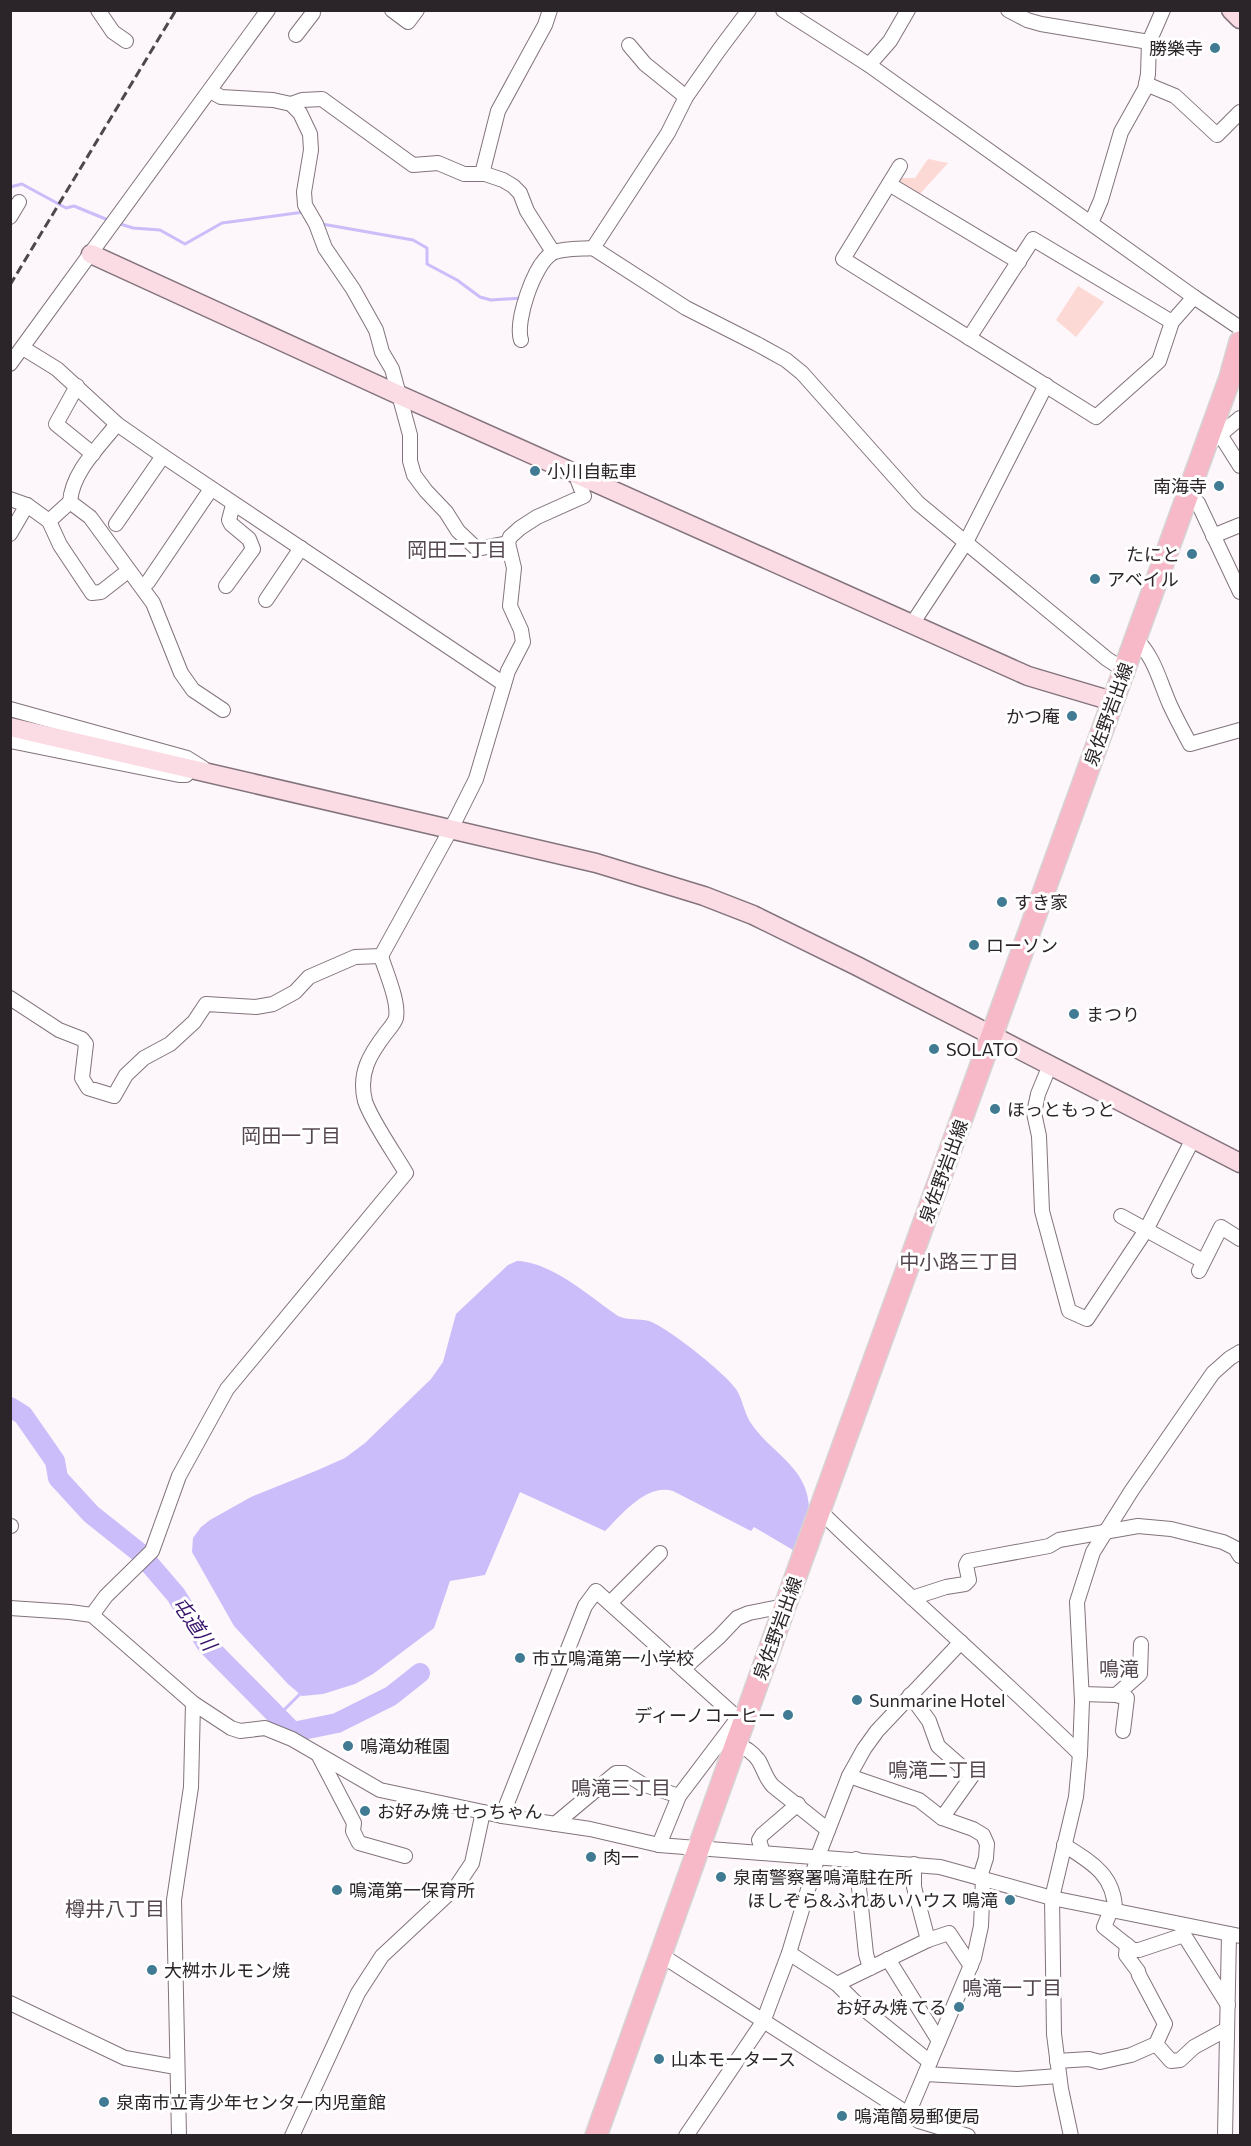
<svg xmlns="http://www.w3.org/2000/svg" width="1251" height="2146" viewBox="0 0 1251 2146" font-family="Commissioner,'Noto Sans JP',sans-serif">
<rect width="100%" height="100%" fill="#fdf6fa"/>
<g fill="#fdd9d5">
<path d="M928 159 948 163 918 196 900 185 896 178H915Z"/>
<path d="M1078 286 1104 302 1076 337 1056 320Z"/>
</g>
<path fill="#cbbcfa" d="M517 1261C552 1262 590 1297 618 1316 628 1321 639 1318 649 1321 667 1327 725 1373 736 1389 743 1399 744 1415 753 1426 773 1454 808 1468 809 1508 809 1517 797 1540 793 1550L754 1527 751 1531 673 1491C647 1483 622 1514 605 1531L520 1492 485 1575 450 1581 434 1628 373 1674 355 1684 323 1694 302 1696 288 1684 234 1626 192 1552 193 1538 201 1527 210 1520 251 1497 318 1470 345 1458 365 1443 431 1379 443 1362 456 1314 508 1265Z"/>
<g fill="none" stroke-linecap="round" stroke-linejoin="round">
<g stroke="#cbbcfa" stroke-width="3">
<path d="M10 187 22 184 66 208 74 206 108 220"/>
<path d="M117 223 133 228 160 230 185 244 222 223 304 212"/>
<path d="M322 224 413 240 427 248V264L457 280 480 297 491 300 522 298"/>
<path d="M278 1716 300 1694"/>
</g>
<path stroke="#cbbcfa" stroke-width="20" d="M10 1407 23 1415 55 1461 58 1478 91 1514 140 1553 176 1595 207 1645 293 1732 337 1723 391 1696 420 1673"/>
<g stroke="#82737c" stroke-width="16">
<g id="street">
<path d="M98 10 113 32 126 41"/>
<path d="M392 10 408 22 417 10"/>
<path d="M749 10 719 50 686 97 668 133 593 248 686 308 757 344 786 360 802 373 918 503 1107 659 1124 670"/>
<path d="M783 10 869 65 1194 297 1240 328"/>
<path d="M1008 10 1027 20 1041 24 1149 42"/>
<path d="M296 35 313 13"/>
<path d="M629 45 645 64 686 97"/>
<path d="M869 65 890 41 908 10"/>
<path d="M1146 84 1175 96 1217 135 1240 112"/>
<path d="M210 91 221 97 273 100 291 104 300 113 310 134 311 150 304 192 305 205 316 224 325 248 353 289 376 330 382 352 392 369 410 435V461L414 475 426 491 446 512 458 531 477 549 508 543"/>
<path d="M291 104 302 100 322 99 413 165 438 163 464 174H485L503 180 513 186 520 193 527 211 553 252"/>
<path d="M900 166 843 259 1096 417 1159 361 1172 322 1194 297"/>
<path d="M482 174 498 111 545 25 550 10"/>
<path d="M889 184 1019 262"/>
<path d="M10 217 19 202"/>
<path d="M1091 223 1101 200 1121 132 1145 89 1148 74 1149 42 1163 10"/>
<path d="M969 338 1033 239 1172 322"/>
<path d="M521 340C515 321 534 265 551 254 559 248 582 249 593 248"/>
<path d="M23 348 57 369 117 424 163 456 504 684"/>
<path d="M10 364 268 10"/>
<path d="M77 386 56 424 93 454"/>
<path d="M1221 436 1240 466"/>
<path d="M1205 447 1240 418"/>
<path d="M1187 496 1198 503 1240 592"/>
<path d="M10 499 27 505 49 521 60 545 92 593 101 592 128 571"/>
<path d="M70 502 90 517 153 603 181 673 193 690 223 710"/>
<path d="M49 521 70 502C72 472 99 447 117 424"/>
<path d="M116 524 163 456"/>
<path d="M10 534 27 505"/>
<path d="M1213 536 1240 525"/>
<path d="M148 582 211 489"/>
<path d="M226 586 253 549 249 539 231 524 229 520 233 505"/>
<path d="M266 600 301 548"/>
<path d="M912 624 966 542 1046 385"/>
<path d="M1135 638C1155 658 1159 680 1170 705 1176 718 1183 731 1190 744L1240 730"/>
<path d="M10 709 187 758 203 768"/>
<path d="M10 741 179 775H186"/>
<path d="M10 998 59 1030 82 1039 86 1044 82 1078 88 1088 114 1096 126 1075 144 1058 170 1044 194 1022 206 1004 256 1007 273 1004 295 992 309 977 355 957 381 956 451 829 476 779 508 671 523 642 521 630 510 606 514 568 508 543 510 537 520 528 537 517 584 496 578 481 580 475"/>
<path d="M1050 1065 1038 1094 1034 1113 1039 1136 1042 1211 1069 1311 1087 1319 1146 1230 1193 1139"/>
<path d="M1121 1216 1203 1261"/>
<path d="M1199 1271 1221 1227 1240 1239"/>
<path d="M820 1511C905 1594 995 1671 1080 1754"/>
<path d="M10 1526H11"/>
<path d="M912 1598 946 1587 965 1584 969 1580 966 1565 968 1561 1049 1546 1059 1540 1138 1526 1171 1529 1223 1542 1235 1548 1240 1556"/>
<path d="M610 1603 660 1553"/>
<path d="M10 1608 70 1612 92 1615 193 1703 231 1728 240 1731 265 1728 292 1739 380 1790 502 1816 590 1829 659 1845 940 1867 1052 1898 1240 1936"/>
<path d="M92 1615 106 1596 152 1551 179 1476 227 1389 406 1173C395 1154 371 1120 365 1101 358 1073 370 1054 386 1033 389 1029 394 1024 396 1018 399 1001 386 973 381 956"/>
<path d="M683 1669 719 1637 737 1618 749 1613 785 1606"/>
<path d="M1082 1694 1116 1695 1140 1674 1141 1644"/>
<path d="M910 1695 929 1721 938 1746 972 1776 942 1818"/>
<path d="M1116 1695 1127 1698 1123 1731"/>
<path d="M736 1743C745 1748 753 1752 759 1761 764 1770 766 1779 773 1786L828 1830"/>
<path d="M319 1756 354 1823 353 1831 359 1843 405 1856"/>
<path d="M849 1776 919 1800 942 1818 973 1829 983 1835 987 1844 986 1858 980 1877"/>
<path d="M502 1816 585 1606 596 1591 743 1723"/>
<path d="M555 1824 616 1773H624L642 1784 679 1796"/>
<path d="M659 1845 679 1796 738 1718"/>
<path d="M1064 1845C1091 1862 1115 1875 1115 1911"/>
<path d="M763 1853 759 1840 762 1835 798 1804"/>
<path d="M856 1859 866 1954 870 1968"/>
<path d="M914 1864V1887L928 1940"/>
<path d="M1111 1910 1104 1927 1133 1950H1139L1184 1935"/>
<path d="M1183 1927 1184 1935 1228 2005"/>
<path d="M1127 1945 1126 1955 1138 1971 1139 1975 1165 2024 1156 2044 1171 2061 1180 2060 1194 2047 1227 2029"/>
<path d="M789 1953 837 1984 854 2001 930 2062"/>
<path d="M661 1955 919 2121 968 2136"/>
<path d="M888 1959 939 2041"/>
<path d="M837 1984 928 1940 949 1933 971 1966"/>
<path d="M10 2003 125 2058 176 2067"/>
<path d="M1057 2061 1089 2059 1100 2062 1131 2055 1156 2044"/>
<path d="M925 2074 1017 2079 1059 2076"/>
<path d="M908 2114 974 1958 981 1926 983 1878"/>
<path d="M179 2136 174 1900 191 1787 193 1703"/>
<path d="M292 2136 358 1993 382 1956 456 1887 472 1863 483 1812"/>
<path d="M686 2136 763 2022 789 1953 818 1856 849 1776 864 1749 877 1731 961 1642"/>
<path d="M1071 2136 1061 2089 1054 2034 1052 1898 1076 1797 1080 1754 1082 1701 1077 1602 1093 1552 1132 1490 1213 1373 1230 1358 1240 1352"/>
<path d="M1225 2136 1229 1934"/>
</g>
</g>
<g stroke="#82737c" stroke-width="21">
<g id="secondary">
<path d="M1231 10 1240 19"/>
<path d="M91 254 397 394 1028 676 1112 701"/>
<path d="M10 727 596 863 704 896 753 915 857 966 1240 1163"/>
</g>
</g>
<g stroke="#d5d3d4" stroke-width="24">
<path id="primary" d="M596 2136 785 1606 1230 378 1240 342"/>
</g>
<use href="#street" stroke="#fff" stroke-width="14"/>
<use href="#secondary" stroke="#fbdce4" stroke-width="18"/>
<use href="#primary" stroke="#f7b9c8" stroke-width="21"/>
<path stroke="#4e474b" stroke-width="3" stroke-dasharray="9 4.5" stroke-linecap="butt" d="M10 285 176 10"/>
</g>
<g fill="#407b93" stroke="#fff" stroke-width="2">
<circle cx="1215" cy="48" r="6"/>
<circle cx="535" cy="471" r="6"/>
<circle cx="1219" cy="486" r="6"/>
<circle cx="1192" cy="554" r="6"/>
<circle cx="1095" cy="579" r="6"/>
<circle cx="1072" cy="716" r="6"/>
<circle cx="1002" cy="902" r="6"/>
<circle cx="974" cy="945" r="6"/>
<circle cx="1074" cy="1014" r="6"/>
<circle cx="934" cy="1049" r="6"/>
<circle cx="995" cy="1109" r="6"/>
<circle cx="520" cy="1658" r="6"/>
<circle cx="857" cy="1700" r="6"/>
<circle cx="788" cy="1715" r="6"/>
<circle cx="348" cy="1746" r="6"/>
<circle cx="365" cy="1811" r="6"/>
<circle cx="591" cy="1857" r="6"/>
<circle cx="721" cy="1877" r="6"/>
<circle cx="337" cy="1890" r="6"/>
<circle cx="1010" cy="1900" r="6"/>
<circle cx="152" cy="1970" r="6"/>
<circle cx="959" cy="2007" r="6"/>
<circle cx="659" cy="2059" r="6"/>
<circle cx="104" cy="2102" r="6"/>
<circle cx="842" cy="2116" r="6"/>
</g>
<g text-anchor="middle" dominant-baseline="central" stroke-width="6" stroke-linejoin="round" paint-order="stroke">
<g font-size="18" fill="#2b2428" stroke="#fff" text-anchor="start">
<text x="1203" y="48" text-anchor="end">勝樂寺</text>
<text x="547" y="471">小川自転車</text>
<text x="1207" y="486" text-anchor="end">南海寺</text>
<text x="1180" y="554" text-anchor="end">たにと</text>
<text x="1107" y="579">アベイル</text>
<text x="1060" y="716" text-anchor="end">かつ庵</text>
<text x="1014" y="902">すき家</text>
<text x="986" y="945">ローソン</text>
<text x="1086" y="1014">まつり</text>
<text x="946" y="1049">SOLATO</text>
<text x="1007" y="1109">ほっともっと</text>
<text x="532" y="1658">市立鳴滝第一小学校</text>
<text x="869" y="1700">Sunmarine Hotel</text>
<text x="776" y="1715" text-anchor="end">ディーノコーヒー</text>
<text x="360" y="1746">鳴滝幼稚園</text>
<text x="377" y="1811">お好み焼 せっちゃん</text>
<text x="603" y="1857">肉一</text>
<text x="733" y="1877">泉南警察署鳴滝駐在所</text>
<text x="349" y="1890">鳴滝第一保育所</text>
<text x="998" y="1900" text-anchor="end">ほしぞら&amp;ふれあいハウス 鳴滝</text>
<text x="164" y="1970">大桝ホルモン焼</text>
<text x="947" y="2007" text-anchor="end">お好み焼 てる</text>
<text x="671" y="2059">山本モータース</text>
<text x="116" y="2102">泉南市立青少年センター内児童館</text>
<text x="854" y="2116">鳴滝簡易郵便局</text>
</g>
<g font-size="18" fill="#2b2428" stroke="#fff">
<text transform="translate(1108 714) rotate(-70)">泉佐野岩出線</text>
<text transform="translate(943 1171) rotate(-70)">泉佐野岩出線</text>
<text transform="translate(777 1628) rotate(-70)">泉佐野岩出線</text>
</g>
<g font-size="20" fill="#554750" stroke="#fff">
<text x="457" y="549">岡田二丁目</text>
<text x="291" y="1135">岡田一丁目</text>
<text x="959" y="1261">中小路三丁目</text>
<text x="1119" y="1668">鳴滝</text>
<text x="938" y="1769">鳴滝二丁目</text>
<text x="621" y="1787">鳴滝三丁目</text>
<text x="115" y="1908">樽井八丁目</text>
<text x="1012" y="1987">鳴滝一丁目</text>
</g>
<g font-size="20" font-style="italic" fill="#37126a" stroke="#fff">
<text transform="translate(195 1623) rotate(55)">屯道川</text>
</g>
</g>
<rect width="1251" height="2146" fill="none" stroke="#2b2428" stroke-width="24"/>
</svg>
